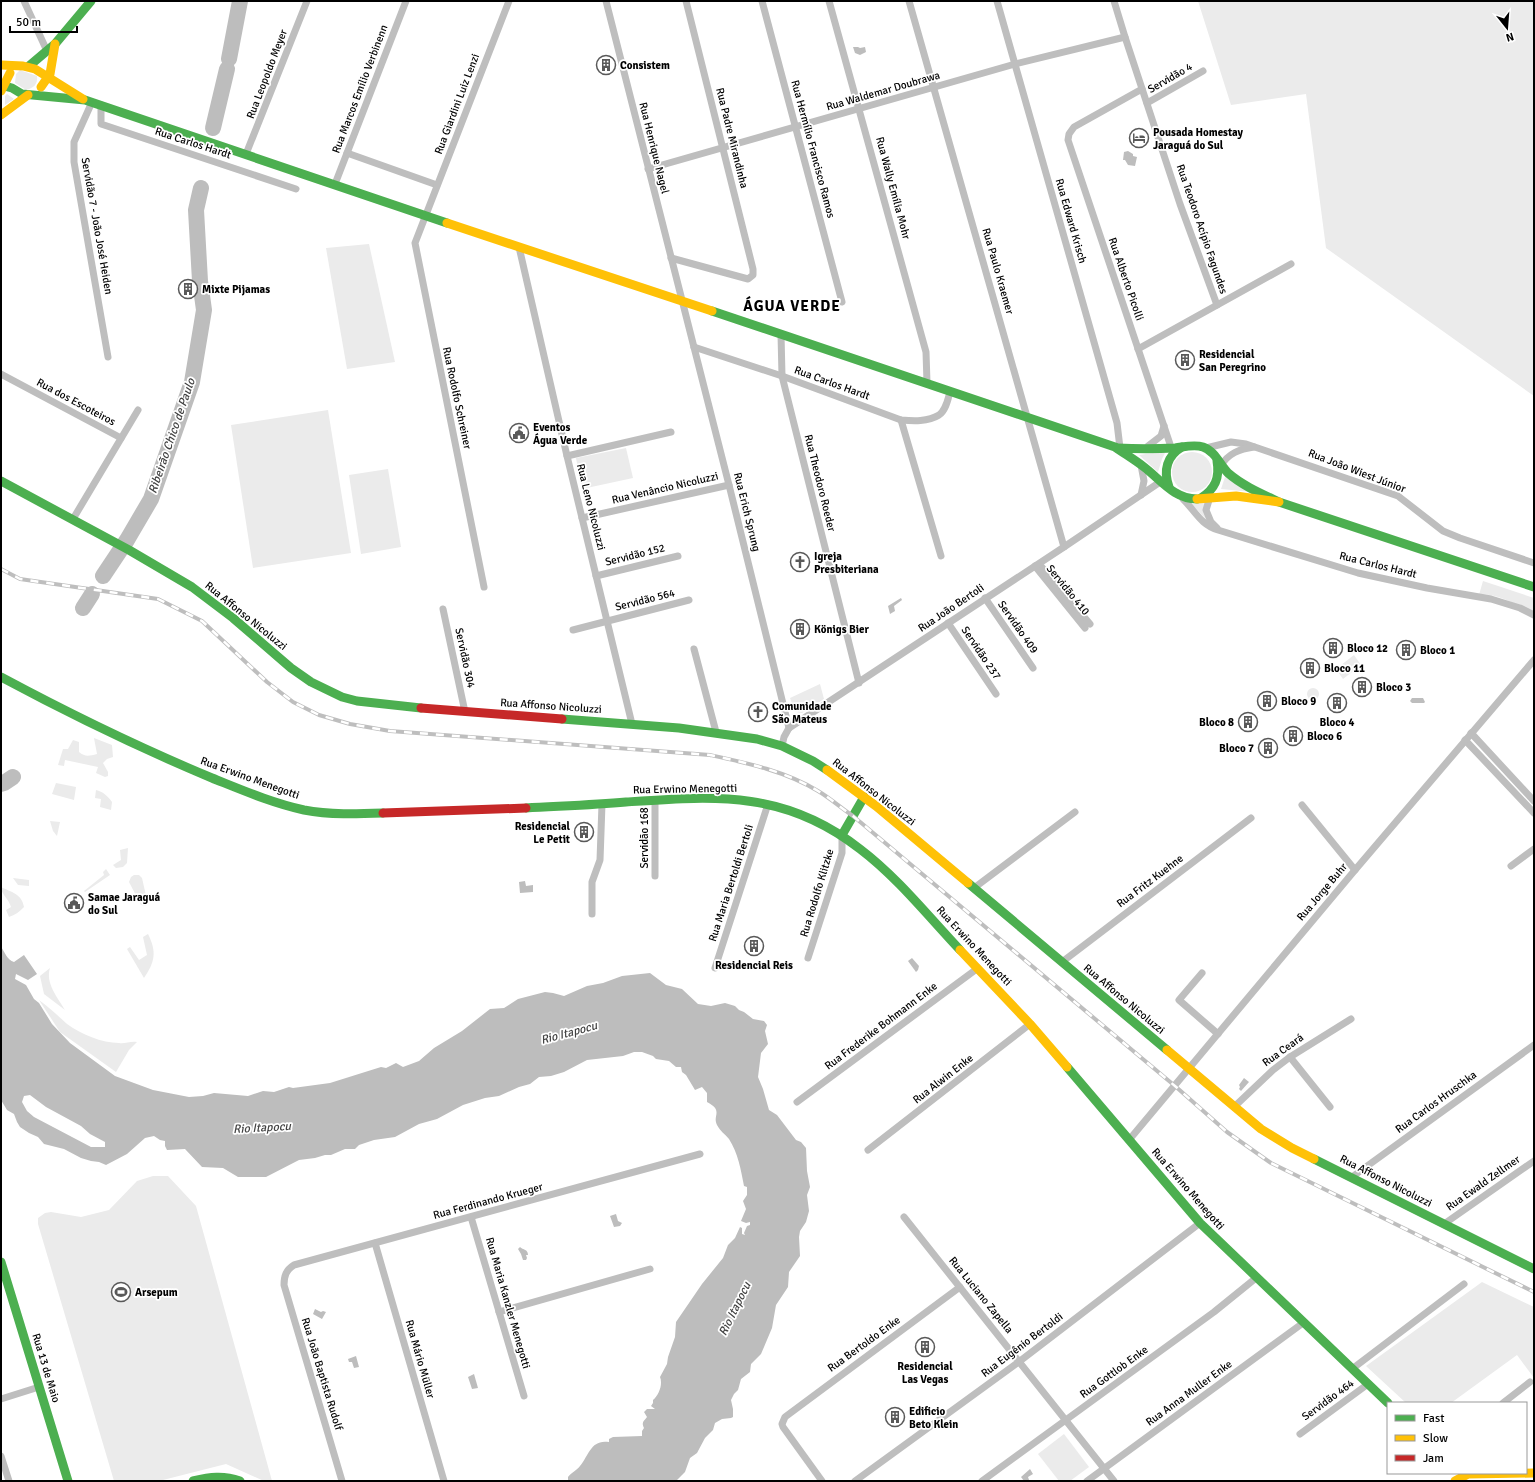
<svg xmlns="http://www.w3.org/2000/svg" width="1535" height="1482" viewBox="0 0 1535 1482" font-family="Signika,sans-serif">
<rect width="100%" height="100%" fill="#fff"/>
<g fill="#ebebeb">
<path d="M1198 1H1534V396L1326 248 1306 94 1231 105Z"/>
<path d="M20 70 37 76C38 85 33 88 26 90L15 83 16 74Z"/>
<path d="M7 94 14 99 5 105V96Z"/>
<path d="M369 244 395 362 347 369 326 248Z"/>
<path d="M328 410 351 553 253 568 231 425Z"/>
<path d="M626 448 633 478 582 489 576 458Z"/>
<path d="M1166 451 1162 459 1158 472 1139 455Z"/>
<circle cx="1192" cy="472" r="20"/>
<path d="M388 469 401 547 361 554 349 475Z"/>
<path d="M1225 477 1252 492 1221 489Z"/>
<path d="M1205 502 1207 520 1201 514 1192 504Z"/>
<path d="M1483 581 1534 598V612C1519 606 1494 592 1479 595Z"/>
<path d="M1354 655 1361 665 1343 679 1336 669Z"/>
<path d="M820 684 824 699 802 713 795 712 790 698Z"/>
<circle cx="1313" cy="694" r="6"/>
<path d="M94 738 112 745 113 757 107 759 103 763 108 772V776L105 777 96 773 98 767 65 760 64 766 58 765 63 749H68L73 740 79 742V752C85 757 89 756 97 754Z"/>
<path d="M56 783 76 787 74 800 52 794Z"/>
<path d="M96 790C103 792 107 795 112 802L111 810 100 807 101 799 95 798Z"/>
<path d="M50 821 60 822 57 836 53 831Z"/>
<path d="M128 848 127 863 123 867 116 868 113 865 121 860 120 850Z"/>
<path d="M106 869 110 875 85 892 84 891 104 875 103 872Z"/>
<path d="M134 875H139L142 878 147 900V904L146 906 141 905 129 882 131 877Z"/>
<path d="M13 878 29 880V886L18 885Z"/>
<path d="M1 887C11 892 22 894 24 907 19 912 15 915 9 917L6 910 11 907C9 899 1 894 1 887Z"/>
<path d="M148 934C157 952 155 962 144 978L127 949 130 947 139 960 147 955 143 937Z"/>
<path d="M50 968C45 983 58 998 65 1010L44 994 40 976Z"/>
<path d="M39 1000C49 1007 58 1016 67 1024 81 1034 102 1043 119 1043 125 1044 130 1041 137 1042L129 1050 116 1072 60 1032Z"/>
<path d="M153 1176H168L196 1206 272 1481H264L226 1464 159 1481H114L38 1224V1218L45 1213 51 1212 81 1217 109 1210 137 1181Z"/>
<path d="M1482 1282 1534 1307V1378L1517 1355 1451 1403H1406L1366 1366Z"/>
<path d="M1064 1434 1089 1467 1070 1481H1059L1038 1454Z"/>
</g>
<g fill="#bdbdbd" fill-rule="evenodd">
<path d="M853 47H858L860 48 865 47 866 52 860 55 855 53Z"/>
<path d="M1128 151 1133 154V156L1137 157 1135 166 1128 165 1125 160H1123L1124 152Z"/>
<path d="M901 598 902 600 894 606 895 611 890 614 888 606Z"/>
<path d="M1412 698H1423L1425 702 1424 703H1412L1410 701Z"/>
<path d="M525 881 526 886 533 885V892L520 893 519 882Z"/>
<path d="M1 947C5 952 7 960 14 962L24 955 37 974 28 980 16 974 15 979 26 985 34 999 39 1003 52 1024 70 1043 115 1076 153 1090 189 1097 203 1096 214 1093 248 1096 263 1091 274 1092 289 1087 293 1088 330 1083 381 1067 386 1068 396 1063 403 1067 419 1061 434 1048 462 1031 490 1009 504 1008 518 999 545 992 553 993 564 996 587 986 603 983 622 976 650 973 666 985 682 989 698 1004 711 1006 725 1003 735 1006 739 1010 744 1012 753 1019 764 1021 767 1025 765 1031 768 1044 761 1053 758 1077 763 1089 769 1110 777 1115 796 1140 801 1142 806 1148 807 1171 810 1187 807 1195 809 1211 806 1222 800 1231 799 1237 800 1256 789 1272 788 1287 776 1305 772 1328 761 1354 751 1364 750 1372 741 1379 738 1390 734 1394 731 1400 733 1409V1417L731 1418 722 1419 715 1423 713 1430 705 1438 697 1453 690 1458 685 1472 676 1481H568V1477C572 1472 577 1470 580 1466 589 1455 591 1439 609 1442V1439L613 1437 642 1436V1431L644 1428C641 1422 644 1421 647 1417L644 1412 647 1409H655L651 1406 653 1403V1400C659 1395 663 1384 660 1377L667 1364 668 1357 675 1337 676 1322 702 1284 723 1258 728 1245 735 1238 740 1227 742 1228V1234L745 1235 744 1233 747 1226 750 1225V1222L746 1223 741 1221 746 1209 743 1201 747 1195V1187L744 1186C741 1170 738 1153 729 1139 725 1134 720 1131 717 1125 712 1115 724 1111 707 1102V1093L702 1087 695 1090 686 1075 682 1072 681 1067H676L669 1061 656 1059 653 1056 642 1052H634L623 1056 587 1060 564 1072 551 1076 539 1077 530 1084 519 1087 499 1096 485 1098 463 1105 437 1119 419 1124 395 1137 374 1140 359 1145 355 1149H345L331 1155H325L315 1158 299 1160 266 1177H238L223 1168 202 1167 185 1149 167 1150 165 1146V1141L160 1140 154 1136 145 1138 127 1154 106 1165 99 1162 91 1161 81 1158 64 1149 44 1144 38 1137 29 1133 20 1127 17 1122 14 1114 7 1110 1 1100ZM30 1095 46 1107 81 1126 90 1134 105 1142V1147H91L34 1117 27 1111 22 1102 24 1096Z"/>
<path d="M912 958 919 966 918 970 916 972 908 961Z"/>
<path d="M1244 1078 1249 1082 1241 1091 1239 1089 1240 1087 1239 1085Z"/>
<path d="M616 1214 618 1221 622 1223 620 1226 614 1227 610 1216Z"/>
<path d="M520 1247C523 1250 528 1249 528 1255H526L527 1258 526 1260H523L521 1254 518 1249Z"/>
<path d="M315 1309 321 1312 323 1311 326 1312 322 1319 313 1314Z"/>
<path d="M356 1356 359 1367 354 1368 352 1362H349L348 1359Z"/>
<path d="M474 1374 478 1388 472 1389 468 1377Z"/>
<path d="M1030 1469 1033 1474 1028 1477 1029 1480 1024 1481 1021 1477Z"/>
</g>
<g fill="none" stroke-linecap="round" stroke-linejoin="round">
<g stroke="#bdbdbd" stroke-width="16">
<path d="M229 59 240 1"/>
<path d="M213 128 227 69"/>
<path d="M103 576 127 540 151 499 192 382 204 310 200 281 196 210 201 188"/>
<path d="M83 608 92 594"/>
<path d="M1 784 4 783 13 777"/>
</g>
<g stroke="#bebebe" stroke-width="7">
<path d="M24 1 47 51"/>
<path d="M606 1 729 485 789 728"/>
<path d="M762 1 842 302"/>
<path d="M829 1 926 352 927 383"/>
<path d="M909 1 1064 547"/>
<path d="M997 1 1117 423 1120 448"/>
<path d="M1114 1 1125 37 1180 204 1217 305"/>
<path d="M1142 89 1074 127 1069 134 1068 140 1172 450"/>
<path d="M92 102 74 142V162L108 357"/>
<path d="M1147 103 1203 71"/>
<path d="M101 105V124L296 189"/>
<path d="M347 153 437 185"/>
<path d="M246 154 307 1"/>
<path d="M648 169 1015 64 1125 37"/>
<path d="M335 184 406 1"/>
<path d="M519 247 567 456 632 724"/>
<path d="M671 258 748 279 753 275V269L686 1"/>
<path d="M781 334 782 376 859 683"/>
<path d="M694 347 782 376 901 420C913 421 928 422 939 415 946 410 948 399 950 392"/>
<path d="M1138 349 1291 264"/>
<path d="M1 374 121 438"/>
<path d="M901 420 941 556"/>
<path d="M1148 446 1161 436 1164 426"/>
<path d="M1206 448 1231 442 1246 444 1398 496 1443 531 1460 538 1534 563"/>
<path d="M567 456 671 432"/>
<path d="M1141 465 1144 481 1141 495"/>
<path d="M1220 467C1228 453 1240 449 1254 447"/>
<path d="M1210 497 1206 510 1211 522 1217 528"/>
<path d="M1183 499C1196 512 1200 524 1218 530L1358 573 1427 588 1491 599 1520 608 1534 615"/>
<path d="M582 518 729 485"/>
<path d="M73 519 138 410"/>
<path d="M1040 565 1090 624"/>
<path d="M1035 566 1085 628"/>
<path d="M596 576 678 556"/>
<path d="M484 587 415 243 509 1"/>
<path d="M985 598 1033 668"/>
<path d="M443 609 465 712"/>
<path d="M948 623 996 694"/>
<path d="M573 630 689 600"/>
<path d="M694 649 716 732"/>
<path d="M1471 733 1534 801"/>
<path d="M1465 740 1534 813"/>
<path d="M782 746 784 737 789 728 1064 547 1163 480"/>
<path d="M1302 805 1355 870"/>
<path d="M1511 866 1534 849"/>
<path d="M655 876V800"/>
<path d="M974 888 1075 812"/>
<path d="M592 914V882L600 860 602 804"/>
<path d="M808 958 842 853V835"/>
<path d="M1062 962 1251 818"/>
<path d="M715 968 768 804"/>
<path d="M1202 973 1179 1000 1218 1034"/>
<path d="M1290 1057 1330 1107"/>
<path d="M797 1102 978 968"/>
<path d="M1234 1107 1273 1070 1290 1057 1351 1019"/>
<path d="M1129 1140 1355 870 1534 660"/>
<path d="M868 1150 1030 1024"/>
<path d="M1352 1177 1534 1045"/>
<path d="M471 1217 524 1396"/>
<path d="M904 1217 1114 1481"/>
<path d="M1444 1224 1534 1161"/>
<path d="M375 1243 444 1481"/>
<path d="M499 1312 650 1269"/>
<path d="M1352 1369 1464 1284"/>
<path d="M1 1399 39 1387"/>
<path d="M1503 1403 1530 1382"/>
<path d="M1300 1434 1368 1384"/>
<path d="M1 1456 9 1481"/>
<path d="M342 1481 284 1285C284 1276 286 1270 294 1265L700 1154"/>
<path d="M822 1481 783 1427 782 1424 785 1417 960 1287"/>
<path d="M855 1481 1020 1361 1200 1223"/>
<path d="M982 1481 1214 1312 1256 1278"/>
<path d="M1087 1481 1303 1323"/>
</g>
<g stroke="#4caf50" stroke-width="9">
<path d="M29 66 55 44 91 1"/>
<path d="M1 85 12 88 22 94 85 100 447 223"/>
<path d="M712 311 1115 447C1125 454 1135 460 1144 467 1161 480 1174 499 1197 499"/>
<path d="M1117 448C1136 449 1156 449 1175 448 1184 447 1194 444 1203 447 1215 451 1220 465 1228 473 1243 486 1262 494 1279 502L1534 587"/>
<path d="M1 481 129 550 192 587 233 618 291 668 311 682 342 697 357 701 421 708"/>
<path d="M1169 487C1163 470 1167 456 1182 447"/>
<path d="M1201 498C1215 489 1220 478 1217 461"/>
<path d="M1 677C70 714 140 748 212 778 242 790 272 803 304 810 330 815 357 814 383 813"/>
<path d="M562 719 679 728 757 739 782 746 813 761 827 770"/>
<path d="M526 808C560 806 593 805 626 802 716 796 785 790 860 849 897 877 928 916 960 950"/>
<path d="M842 835 864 797"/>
<path d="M968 883 1167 1050"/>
<path d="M1067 1067 1200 1223 1388 1403"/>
<path d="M1314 1159 1534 1269"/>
<path d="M1 1262 68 1481"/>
<path d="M193 1481C210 1477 223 1475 240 1481"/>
</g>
<g stroke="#ffc107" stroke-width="9">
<path d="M1 65 23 66 35 69 83 99"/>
<path d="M41 87 50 74 55 44"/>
<path d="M1 91 10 73"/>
<path d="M1 115 28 95"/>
<path d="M447 223 712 311"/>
<path d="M1197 499 1236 496 1279 502"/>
<path d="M827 770 876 806 968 883"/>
<path d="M960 950 1030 1024 1067 1067"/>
<path d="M1167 1050 1261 1129 1292 1148 1314 1159"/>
<path d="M1455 1481 1468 1474 1534 1473"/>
</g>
<g stroke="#c62828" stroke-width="9">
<path d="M421 708 562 719"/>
<path d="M383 813 526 808"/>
</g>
<g stroke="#bebebe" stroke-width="4">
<path id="rail" d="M1 569 20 579 158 599 202 621 267 682 293 702 319 715 350 724 390 731 710 755C747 763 785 771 818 791 830 798 841 808 853 816L1175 1086 1227 1132 1271 1163 1534 1292"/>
</g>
<use href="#rail" stroke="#fff" stroke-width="2.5" stroke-dasharray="8" stroke-linecap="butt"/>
</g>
<defs>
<g id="building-ring" transform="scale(1)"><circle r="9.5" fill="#fff" stroke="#595959" stroke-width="1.5"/><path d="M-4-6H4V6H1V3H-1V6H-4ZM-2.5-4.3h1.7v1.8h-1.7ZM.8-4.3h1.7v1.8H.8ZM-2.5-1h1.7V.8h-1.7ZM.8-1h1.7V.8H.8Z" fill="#595959"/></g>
<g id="hotel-ring" transform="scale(1)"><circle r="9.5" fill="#fff" stroke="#595959" stroke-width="1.5"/><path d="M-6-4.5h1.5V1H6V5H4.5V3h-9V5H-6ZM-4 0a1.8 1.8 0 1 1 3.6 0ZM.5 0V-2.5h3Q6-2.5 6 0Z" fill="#595959"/></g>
<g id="civic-ring" transform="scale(1)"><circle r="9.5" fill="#fff" stroke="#595959" stroke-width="1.5"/><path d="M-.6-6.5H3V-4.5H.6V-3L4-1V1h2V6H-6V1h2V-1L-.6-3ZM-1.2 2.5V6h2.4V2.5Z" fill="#595959"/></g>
<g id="church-ring" transform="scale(1)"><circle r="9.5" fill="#fff" stroke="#595959" stroke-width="1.5"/><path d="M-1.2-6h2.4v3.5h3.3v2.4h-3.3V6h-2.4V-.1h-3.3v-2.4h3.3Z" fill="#595959"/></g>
<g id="stadium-ring" transform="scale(1)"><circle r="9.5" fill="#fff" stroke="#595959" stroke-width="1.5"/><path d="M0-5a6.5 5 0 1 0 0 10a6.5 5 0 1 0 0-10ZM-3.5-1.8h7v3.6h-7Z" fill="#595959"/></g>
</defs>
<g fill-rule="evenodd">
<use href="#building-ring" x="606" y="65"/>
<use href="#hotel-ring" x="1139" y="138"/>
<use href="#building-ring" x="188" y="289"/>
<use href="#building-ring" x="1185" y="360"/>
<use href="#civic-ring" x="519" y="433"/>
<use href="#church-ring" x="800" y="562"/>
<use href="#building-ring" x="800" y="629"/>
<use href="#building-ring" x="1333" y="648"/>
<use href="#building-ring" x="1406" y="650"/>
<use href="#building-ring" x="1310" y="668"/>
<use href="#building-ring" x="1362" y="687"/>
<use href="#building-ring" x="1267" y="701"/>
<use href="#building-ring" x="1337" y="703"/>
<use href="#church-ring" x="758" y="712"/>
<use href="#building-ring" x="1248" y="722"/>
<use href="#building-ring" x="1293" y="736"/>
<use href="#building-ring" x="1268" y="748"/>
<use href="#building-ring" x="584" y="832"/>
<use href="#civic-ring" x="74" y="903"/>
<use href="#building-ring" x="754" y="946"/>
<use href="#stadium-ring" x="121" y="1292"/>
<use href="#building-ring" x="925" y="1347"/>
<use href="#building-ring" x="895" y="1417"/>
</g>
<g text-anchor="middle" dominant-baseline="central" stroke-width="3.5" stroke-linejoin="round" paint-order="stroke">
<g font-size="11" font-weight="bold" fill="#000" stroke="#fff" text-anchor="start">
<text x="620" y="65">Consistem</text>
<text x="1153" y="132">Pousada Homestay<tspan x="1153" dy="13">Jaraguá do Sul</tspan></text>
<text x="202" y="289">Mixte Pijamas</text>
<text x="1199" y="354">Residencial<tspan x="1199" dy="13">San Peregrino</tspan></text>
<text x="533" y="427">Eventos<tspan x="533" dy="13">Água Verde</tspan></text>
<text x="814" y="556">Igreja<tspan x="814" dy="13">Presbiteriana</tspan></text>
<text x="814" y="629">Königs Bier</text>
<text x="1347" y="648">Bloco 12</text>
<text x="1420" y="650">Bloco 1</text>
<text x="1324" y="668">Bloco 11</text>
<text x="1376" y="687">Bloco 3</text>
<text x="1281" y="701">Bloco 9</text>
<text x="772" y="706">Comunidade<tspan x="772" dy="13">São Mateus</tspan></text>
<text x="1234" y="722" text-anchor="end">Bloco 8</text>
<text x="1337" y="722" text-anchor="middle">Bloco 4</text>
<text x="1307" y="736">Bloco 6</text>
<text x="1254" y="748" text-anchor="end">Bloco 7</text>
<text x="570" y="826" text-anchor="end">Residencial<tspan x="570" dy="13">Le Petit</tspan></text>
<text x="88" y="897">Samae Jaraguá<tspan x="88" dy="13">do Sul</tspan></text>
<text x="754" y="965" text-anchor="middle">Residencial Reis</text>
<text x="135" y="1292">Arsepum</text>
<text x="925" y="1366" text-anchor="middle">Residencial<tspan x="925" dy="13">Las Vegas</tspan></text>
<text x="909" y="1411">Edificio<tspan x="909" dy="13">Beto Klein</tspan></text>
</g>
<g font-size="11" fill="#000" stroke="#fff">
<text transform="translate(267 74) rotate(-69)">Rua Leopoldo Meyer</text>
<text transform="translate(1170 78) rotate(-30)">Servidão 4</text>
<text transform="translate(360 89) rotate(-69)">Rua Marcos Emílio Verbinenn</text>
<text transform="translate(883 91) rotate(-16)">Rua Waldemar Doubrawa</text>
<text transform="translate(457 104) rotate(-69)">Rua Giardini Luiz Lenzi</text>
<text transform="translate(732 138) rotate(76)">Rua Padre Mirandinha</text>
<text transform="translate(193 143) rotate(18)">Rua Carlos Hardt</text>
<text transform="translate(654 148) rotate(76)">Rua Henrique Nagel</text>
<text transform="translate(813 149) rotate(75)">Rua Hermílio Francisco Ramos</text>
<text transform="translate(893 188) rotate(75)">Rua Wally Emília Mohr</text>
<text transform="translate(1071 221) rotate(74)">Rua Edward Krisch</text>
<text transform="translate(97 226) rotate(80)">Servidão 7 - João José Heiden</text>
<text transform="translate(1202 229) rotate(71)">Rua Teodoro Acípio Fagundes</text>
<text transform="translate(998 271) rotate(74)">Rua Paulo Kraemer</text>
<text transform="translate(1126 279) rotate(71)">Rua Alberto Picolli</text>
<text transform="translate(832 383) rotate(20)">Rua Carlos Hardt</text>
<text transform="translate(457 398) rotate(78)">Rua Rodolfo Schreiner</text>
<text transform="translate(76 402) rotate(28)">Rua dos Escoteiros</text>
<text transform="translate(1357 471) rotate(21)">Rua João Wiest Júnior</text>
<text transform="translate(820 483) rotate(76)">Rua Theodoro Roeder</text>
<text transform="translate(665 488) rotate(-13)">Rua Venâncio Nicoluzzi</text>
<text transform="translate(591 507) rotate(76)">Rua Leno Nicoluzzi</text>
<text transform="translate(747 512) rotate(76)">Rua Erich Sprung</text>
<text transform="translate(635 555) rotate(-14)">Servidão 152</text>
<text transform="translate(1378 565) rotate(14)">Rua Carlos Hardt</text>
<text transform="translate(1068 590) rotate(51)">Servidão 410</text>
<text transform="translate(645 600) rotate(-14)">Servidão 564</text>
<text transform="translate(951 608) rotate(-34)">Rua João Bertoli</text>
<text transform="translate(246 616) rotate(39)">Rua Affonso Nicoluzzi</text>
<text transform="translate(1018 627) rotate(55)">Servidão 409</text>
<text transform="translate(981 653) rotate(56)">Servidão 237</text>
<text transform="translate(465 658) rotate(78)">Servidão 304</text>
<text transform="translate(551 706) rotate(4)">Rua Affonso Nicoluzzi</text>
<text transform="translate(250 778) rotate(20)">Rua Erwino Menegotti</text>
<text transform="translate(685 789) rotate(-1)">Rua Erwino Menegotti</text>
<text transform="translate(874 792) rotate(38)">Rua Affonso Nicoluzzi</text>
<text transform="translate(644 838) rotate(-90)">Servidão 168</text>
<text transform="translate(1150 881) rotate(-37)">Rua Fritz Kuehne</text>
<text transform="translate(731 883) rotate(-72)">Rua Maria Bertoldi Bertoli</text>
<text transform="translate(1322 892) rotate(-50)">Rua Jorge Buhr</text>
<text transform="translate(817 893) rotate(-73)">Rua Rodolfo Klitzke</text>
<text transform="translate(974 946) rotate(47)">Rua Erwino Menegotti</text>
<text transform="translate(1124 999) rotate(40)">Rua Affonso Nicoluzzi</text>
<text transform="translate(881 1026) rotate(-37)">Rua Frederike Bohmann Enke</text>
<text transform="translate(1283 1050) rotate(-36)">Rua Ceará</text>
<text transform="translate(943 1079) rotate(-38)">Rua Alwin Enke</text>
<text transform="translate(1436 1102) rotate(-36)">Rua Carlos Hruschka</text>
<text transform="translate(1386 1181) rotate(27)">Rua Affonso Nicoluzzi</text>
<text transform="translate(1483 1183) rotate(-35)">Rua Ewald Zellmer</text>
<text transform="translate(1188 1189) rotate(49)">Rua Erwino Menegotti</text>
<text transform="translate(488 1201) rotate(-15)">Rua Ferdinando Krueger</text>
<text transform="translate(981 1295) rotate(51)">Rua Luciano Zapella</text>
<text transform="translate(508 1303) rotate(74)">Rua Maria Kanzler Menegotti</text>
<text transform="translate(864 1344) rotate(-36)">Rua Bertoldo Enke</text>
<text transform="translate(1022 1345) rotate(-37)">Rua Eugênio Bertoldi</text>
<text transform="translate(420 1359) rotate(74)">Rua Mário Müller</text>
<text transform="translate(46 1368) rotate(73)">Rua 13 de Maio</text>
<text transform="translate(1114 1372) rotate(-36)">Rua Gottlob Enke</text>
<text transform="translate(322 1374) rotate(73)">Rua João Baptista Rudolf</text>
<text transform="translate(1189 1393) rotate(-36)">Rua Anna Muller Enke</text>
<text transform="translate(1328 1400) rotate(-36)">Servidão 464</text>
</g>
<g font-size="12" font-style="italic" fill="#424242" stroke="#fff">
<text transform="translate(172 436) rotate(-71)">Ribeirão Chico de Paulo</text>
<text transform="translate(569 1033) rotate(-15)">Rio Itapocu</text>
<text transform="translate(262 1128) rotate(-3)">Rio Itapocu</text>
<text transform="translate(735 1309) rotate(-64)">Rio Itapocu</text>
</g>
<g font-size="15" font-weight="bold" letter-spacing="1" fill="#000" stroke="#fff">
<text x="792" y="306">ÁGUA VERDE</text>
</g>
</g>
<rect width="1535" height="1482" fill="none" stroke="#000000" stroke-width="4"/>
<rect x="1387" y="1402" width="140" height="72" fill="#ffffff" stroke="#999999"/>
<rect x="1395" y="1415" width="20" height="6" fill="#4caf50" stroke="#999999"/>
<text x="1423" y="1422" font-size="12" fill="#000000">Fast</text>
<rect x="1395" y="1435" width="20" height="6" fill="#ffc107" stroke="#999999"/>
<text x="1423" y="1442" font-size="12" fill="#000000">Slow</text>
<rect x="1395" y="1455" width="20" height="6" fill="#c62828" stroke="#999999"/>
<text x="1423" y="1462" font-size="12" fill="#000000">Jam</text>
<g transform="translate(1507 28) rotate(163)" stroke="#ffffff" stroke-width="3" paint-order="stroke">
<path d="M0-3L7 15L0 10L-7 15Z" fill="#000000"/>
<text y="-6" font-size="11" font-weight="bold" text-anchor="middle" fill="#000000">N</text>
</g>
<path d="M10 26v6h67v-6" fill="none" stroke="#000000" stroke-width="2"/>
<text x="16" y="26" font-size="12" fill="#000000" stroke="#ffffff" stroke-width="3" paint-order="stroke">50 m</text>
</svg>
